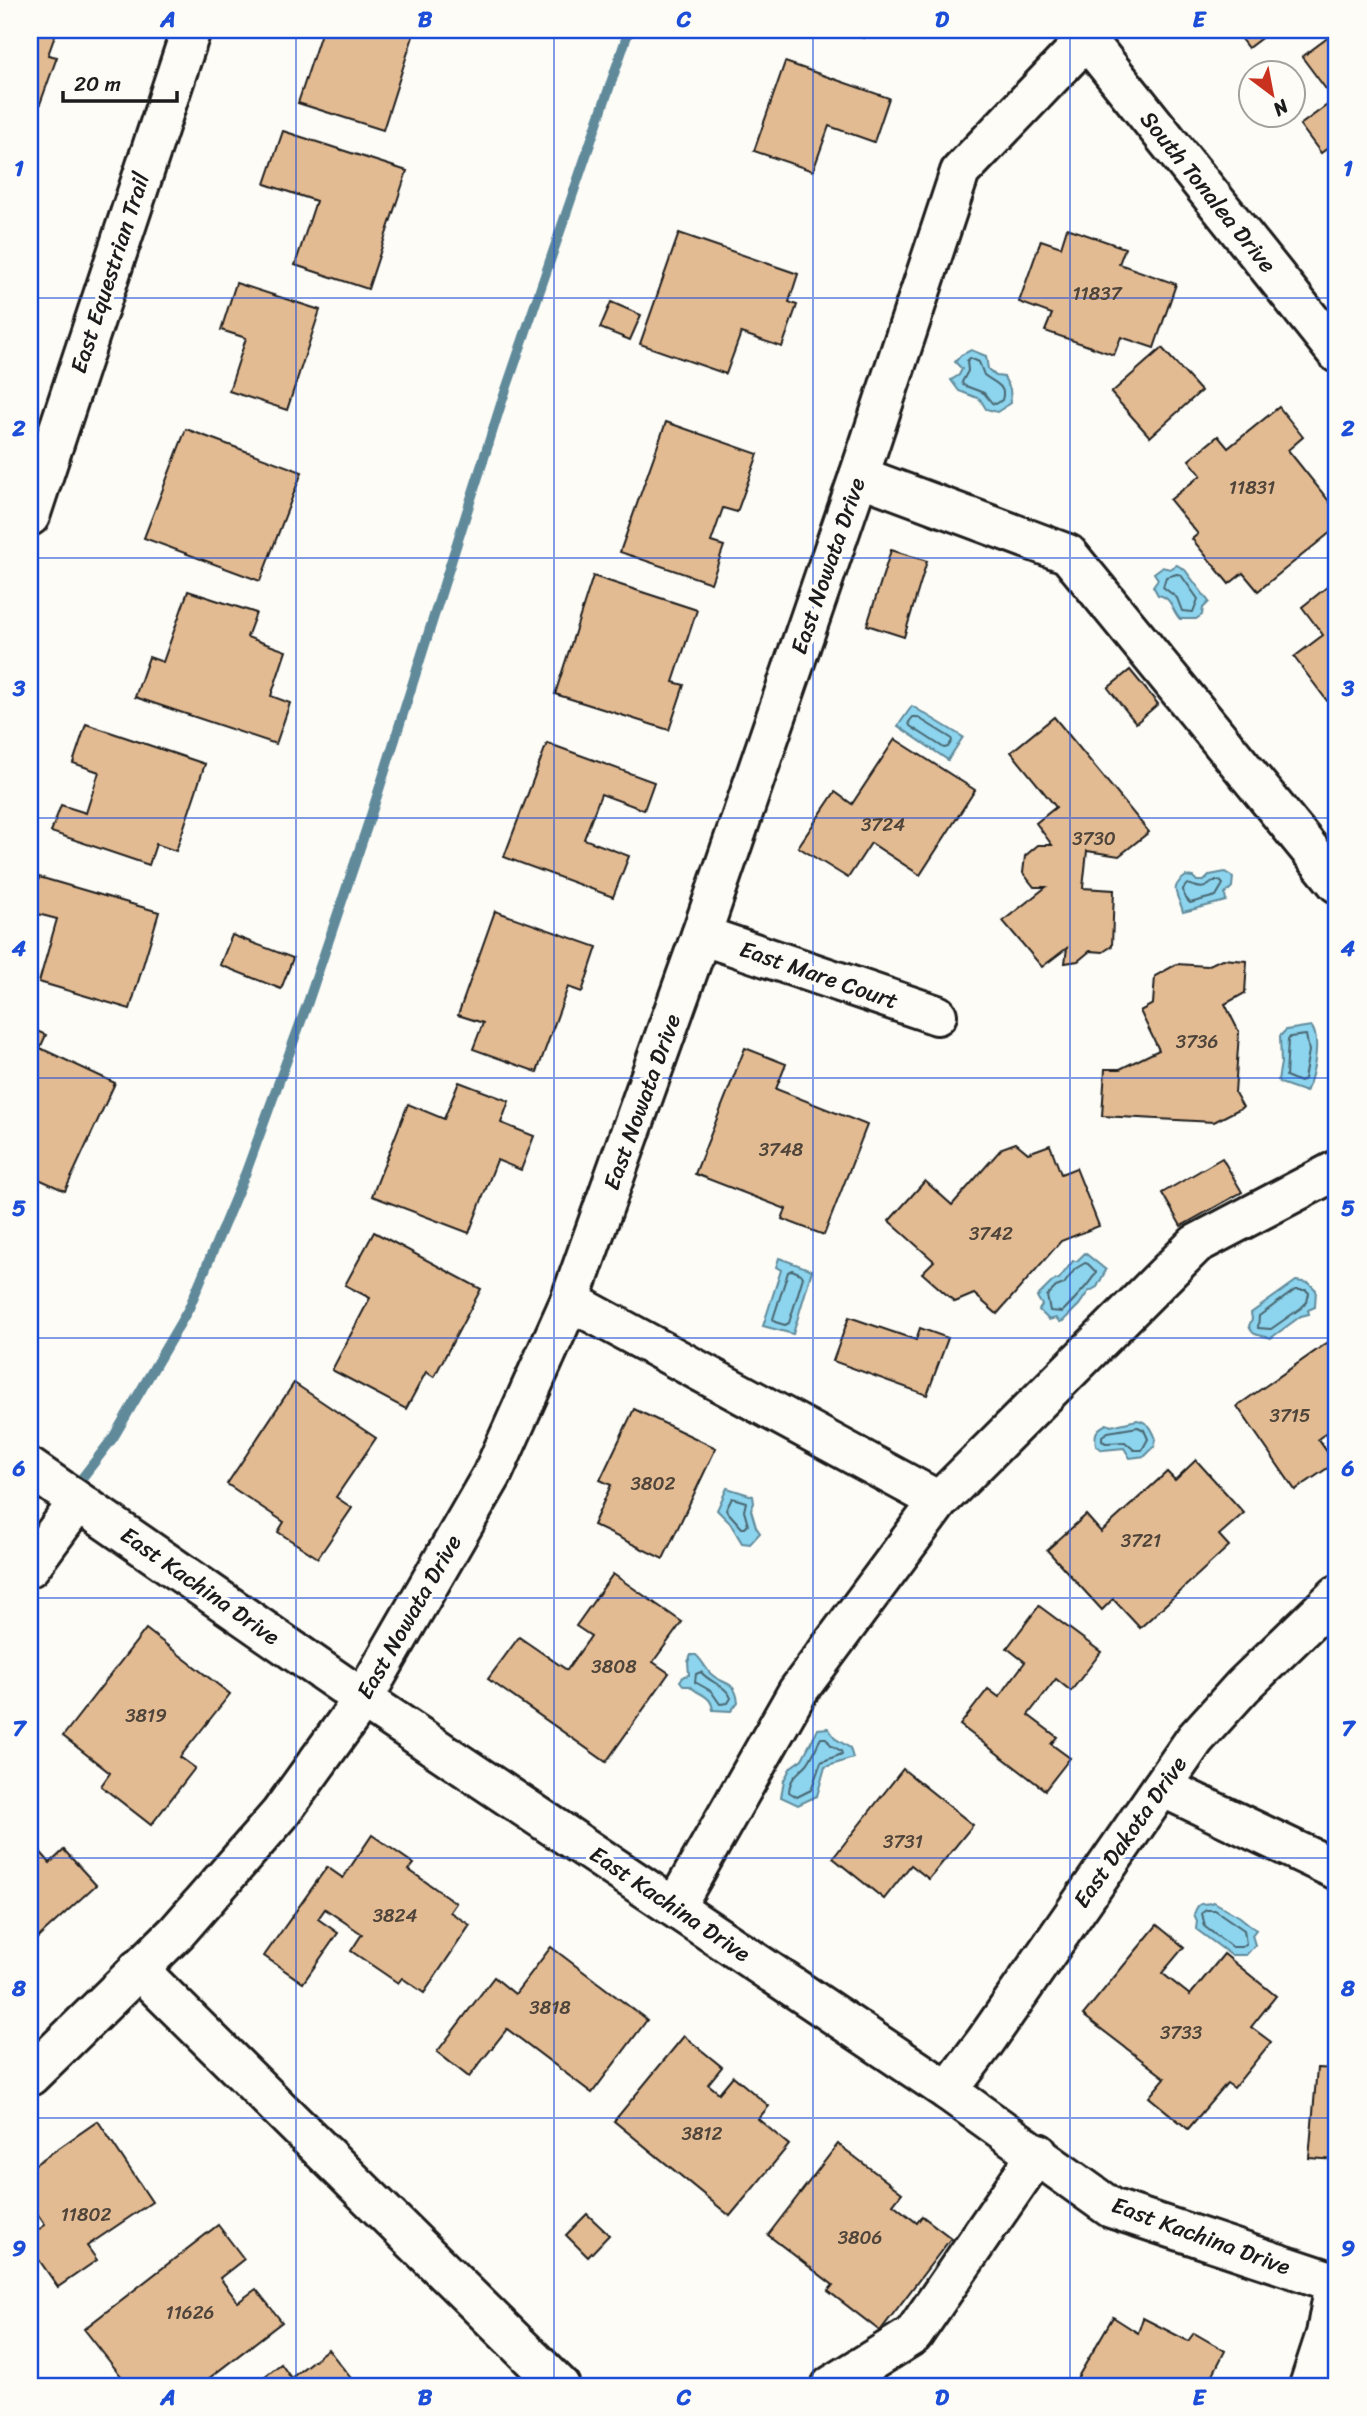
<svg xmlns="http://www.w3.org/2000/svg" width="1367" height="2416" viewBox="0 0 1367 2416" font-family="Sriracha,sans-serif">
<rect width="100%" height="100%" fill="#fdfcf7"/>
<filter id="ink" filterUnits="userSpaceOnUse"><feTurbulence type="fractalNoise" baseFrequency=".0143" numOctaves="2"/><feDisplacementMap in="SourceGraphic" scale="14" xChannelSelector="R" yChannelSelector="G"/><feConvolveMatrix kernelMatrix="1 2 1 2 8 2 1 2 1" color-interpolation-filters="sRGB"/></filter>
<g filter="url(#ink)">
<g fill="#8dd4ee" stroke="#608a9a" stroke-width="2">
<path d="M971 350 986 356 988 369 996 376 1004 377 1010 389 1011 403 997 412 986 409 980 399 959 391 951 380 959 375 962 369 955 362 961 355Z"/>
<path d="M1177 565 1185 570 1209 602 1203 608 1202 615 1196 619H1180C1171 610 1173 598 1158 595L1153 586 1158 579 1154 573 1162 567 1170 569Z"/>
<path d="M912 706 963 737 948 760 898 726Z"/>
<path d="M1225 872 1233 877 1232 887 1225 894 1226 901 1183 912C1179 895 1167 889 1186 876L1193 877 1197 881H1204L1210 875Z"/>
<path d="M1311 1026C1322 1039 1313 1077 1306 1092L1280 1083 1278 1080 1281 1063 1280 1036 1286 1030Z"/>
<path d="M1085 1253 1106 1270 1097 1287 1088 1292 1079 1305 1063 1321 1060 1322 1056 1318 1049 1320 1039 1310 1042 1305 1037 1297 1053 1281 1059 1279 1073 1261H1077Z"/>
<path d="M779 1258 812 1270 793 1334 763 1326 781 1270 776 1267Z"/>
<path d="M1296 1281 1309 1283 1316 1290 1315 1307 1308 1310 1309 1314 1301 1316 1271 1338C1260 1334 1253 1338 1249 1326L1252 1319 1251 1313Z"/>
<path d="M1137 1420C1149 1422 1152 1429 1156 1439L1154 1447 1145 1456 1130 1458 1124 1448 1103 1450 1096 1446C1094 1433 1096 1429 1107 1424L1111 1426Z"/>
<path d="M727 1488 753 1496 754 1503 751 1510 756 1527 760 1533 750 1544 742 1543 730 1523 717 1510Z"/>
<path d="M691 1655H696C702 1660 705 1668 711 1674 724 1686 735 1679 738 1702L731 1711 713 1710C711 1694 699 1696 690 1686H684L680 1681 684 1676 689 1675 688 1662Z"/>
<path d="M828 1728 836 1739 850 1748 853 1758 825 1767 817 1796 798 1805 781 1797 784 1780 791 1767 802 1759 818 1729Z"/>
<path d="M1214 1902 1240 1917 1256 1930 1252 1935 1255 1945 1246 1955H1231L1196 1929 1197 1921 1194 1914C1200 1898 1202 1907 1214 1902Z"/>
</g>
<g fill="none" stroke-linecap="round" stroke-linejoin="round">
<g stroke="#496670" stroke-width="2">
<path d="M970 358 979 362 984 375C994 383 1007 385 1002 400L996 404 992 403 984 393 963 385 962 382 968 371 967 361Z"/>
<path d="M1177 574 1181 575 1198 599 1193 612 1182 611 1177 598 1163 587 1166 577Z"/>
<path d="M913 717H917L951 738 952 741 948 747 944 748 910 726 909 722Z"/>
<path d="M1214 881H1220L1223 884 1216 896 1190 903 1184 896 1183 889 1187 884C1200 887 1201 892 1214 881Z"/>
<path d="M1306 1035 1309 1051 1304 1079 1300 1082 1286 1076 1288 1040 1290 1037Z"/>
<path d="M1085 1263 1088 1264 1096 1272C1091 1283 1072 1302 1062 1312L1050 1311 1047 1296 1056 1287 1064 1284 1075 1269Z"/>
<path d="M792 1270 801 1274 803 1277 789 1323 785 1325 775 1322 773 1319 788 1272Z"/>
<path d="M1295 1290H1306L1309 1293 1307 1302 1301 1308 1271 1329 1258 1328 1259 1316Z"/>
<path d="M1138 1427 1144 1430 1148 1439 1142 1450H1134L1125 1442 1106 1443 1102 1441V1436L1108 1432Z"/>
<path d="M732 1498 746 1502 744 1511 748 1525 745 1528H742L726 1510Z"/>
<path d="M701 1672C710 1683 726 1685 731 1698L728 1703 720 1704 711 1691 695 1682 696 1674Z"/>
<path d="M821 1738H826L831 1745 841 1751 842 1754 821 1762 811 1790 797 1797 789 1792C790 1777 798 1774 807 1764 813 1757 816 1746 821 1738Z"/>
<path d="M1206 1910H1215L1244 1930 1246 1944 1242 1947H1232L1205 1927 1202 1913Z"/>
</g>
<path stroke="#608a9a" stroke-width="10" d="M72 1491 113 1438 189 1308 246 1172 308 1002 371 815 501 404 629 30"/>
</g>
<g fill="#e3bb93" stroke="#1c1c1c" stroke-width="2">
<path d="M30 30H57L48 55 57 57 36 115 30 113Z"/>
<path d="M322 30H415L383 130 298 103Z"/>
<path d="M838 30H867L864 38Z"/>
<path d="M1234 30H1272L1248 48Z"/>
<path d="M1337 31V141L1321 153 1300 125 1334 100 1302 57Z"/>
<path d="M785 62 889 98 874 142 829 126 813 171 754 151Z"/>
<path d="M283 131 407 171 368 289 295 265 316 201 265 184Z"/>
<path d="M1067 228 1125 248 1119 264 1176 284 1154 348 1121 337 1114 355 1045 331 1052 314 1019 302 1041 240 1061 247Z"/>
<path d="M679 233 798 274 789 302 797 305 782 347 741 333 726 374 640 344Z"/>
<path d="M236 283 320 310 287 410 229 391 246 338 221 330Z"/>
<path d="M611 302 641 315 630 340 600 328Z"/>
<path d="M1162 348 1201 391 1150 437 1111 393Z"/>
<path d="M1279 407 1303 437 1288 450 1337 511V527L1258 591 1243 573 1229 584 1192 539 1198 534 1170 500 1201 475 1189 460 1218 436 1228 448Z"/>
<path d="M666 422 758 454 737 512 723 508 711 542 724 546 711 583 620 552Z"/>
<path d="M186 429 302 472 260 581 144 538Z"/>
<path d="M891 550 927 561 904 637 867 625Z"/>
<path d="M593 576 697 610 673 682 684 685 669 730 555 694Z"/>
<path d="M1337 579V714L1294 657 1323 635 1302 607Z"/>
<path d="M188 591 256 613 247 637 286 651 271 696 290 703 276 744 135 697 149 657 163 662Z"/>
<path d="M1130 670 1158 704 1136 723 1108 688Z"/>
<path d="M1054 717 1149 832 1119 856 1087 851 1083 888 1114 890 1112 946 1103 952 1090 951 1078 961 1065 963 1067 948 1042 967 1003 921 1046 887H1034L1023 873 1025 856 1038 845H1052L1036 823 1056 807 1011 752Z"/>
<path d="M86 724 205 764 176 851 156 844 149 865 51 832 61 805 86 813 99 772 73 763Z"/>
<path d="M895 739 975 790 920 875 871 843 848 878 798 847 835 792 852 804Z"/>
<path d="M547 743 654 782 644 810 601 794 584 839 629 856 613 897 504 857Z"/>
<path d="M39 877 159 912 130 1009 39 982 57 919 30 912Z"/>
<path d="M495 911 597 947 582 992 568 987 537 1072 473 1049 483 1023 458 1015Z"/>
<path d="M232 935 293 958 281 989 220 965Z"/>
<path d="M1222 959 1247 961 1245 993 1225 1004 1239 1032 1235 1093 1243 1107 1214 1122 1102 1116 1105 1069H1120L1159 1050 1140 1011 1153 1004 1155 976 1177 964 1207 966Z"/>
<path d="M30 1028 46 1035 40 1048 115 1083 65 1191 30 1175Z"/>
<path d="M745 1048 786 1064 776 1089 867 1125 824 1235 782 1219 786 1209 695 1174Z"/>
<path d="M459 1082 509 1101 501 1123 534 1136 521 1170 497 1160 469 1233 372 1196 408 1104 444 1119Z"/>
<path d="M1016 1143 1028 1153 1050 1145 1061 1174 1076 1168 1099 1226 1061 1241 997 1314 974 1294 955 1302 922 1273 934 1261 889 1221 925 1181 952 1205 1002 1148Z"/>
<path d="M1222 1158 1242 1192 1181 1226 1162 1193Z"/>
<path d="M374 1232 481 1289 434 1377 426 1372 406 1409 332 1370 370 1298 345 1285Z"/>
<path d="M849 1317 916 1340 920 1328 948 1338 927 1395 833 1361Z"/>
<path d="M1337 1336V1425L1318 1439 1335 1463 1295 1490 1237 1406Z"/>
<path d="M294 1383 376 1438 336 1497 352 1508 318 1558 278 1532 284 1522 227 1484Z"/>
<path d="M634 1409 716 1448 663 1559 593 1525 611 1485 600 1480Z"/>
<path d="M1196 1460 1244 1513 1219 1535 1229 1546 1140 1628 1113 1599 1102 1610 1047 1550 1086 1515 1101 1532 1167 1472 1175 1480Z"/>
<path d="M613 1574 682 1622 653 1662 669 1673 606 1762 488 1679 519 1637 567 1670 591 1636 576 1626Z"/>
<path d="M1039 1606 1101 1652 1071 1691 1056 1679 1028 1715 1057 1737 1051 1744 1070 1758 1045 1790 960 1725 988 1689 999 1697 1025 1662 1007 1648Z"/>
<path d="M146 1629 230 1694 180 1757 195 1768 151 1825 101 1786 110 1773 63 1736Z"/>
<path d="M903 1769 973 1825 929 1879 911 1865 884 1899 833 1858Z"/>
<path d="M372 1835 414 1864 409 1870 456 1903 450 1912 470 1925 424 1993 402 1978 398 1983 351 1951 362 1934 325 1909 318 1919 338 1933 303 1983 264 1956 327 1867 343 1878Z"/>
<path d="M30 1840 50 1863 64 1850 96 1885 30 1945Z"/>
<path d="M1157 1925 1184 1947 1162 1973 1190 1995 1224 1954 1276 1996 1251 2027 1271 2042 1234 2088 1227 2083 1188 2129 1149 2097 1165 2078 1083 2015Z"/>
<path d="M551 1947 647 2020 592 2093 507 2029 469 2077 437 2052 494 1977 515 1994Z"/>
<path d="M684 2036 722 2067 708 2084 719 2093 733 2076 769 2106 758 2119 789 2145 730 2216 614 2121Z"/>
<path d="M1317 2068 1337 2069V2160L1309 2158Z"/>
<path d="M98 2121 152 2202 87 2246 97 2260 58 2287 30 2247V2236L45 2225 30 2203V2168Z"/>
<path d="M838 2144 902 2193 893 2204 917 2223 922 2216 951 2238 880 2331 828 2291 833 2285 768 2235Z"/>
<path d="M587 2214 609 2235 588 2257 566 2235Z"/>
<path d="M218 2225 244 2259 220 2278 238 2302 256 2289 282 2322 199 2386H129L84 2329Z"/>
<path d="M1113 2317 1138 2333 1143 2318 1188 2341 1194 2333 1225 2351 1207 2386H1082L1075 2382Z"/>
<path d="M328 2349 357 2386H252L281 2364 291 2378Z"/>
</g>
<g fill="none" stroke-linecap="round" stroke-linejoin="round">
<g stroke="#1c1c1c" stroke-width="44">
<g id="minor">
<path d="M1079 30 1337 353"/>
<path d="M859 476 1068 554 1337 883"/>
<path d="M30 516 191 30"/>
<path d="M701 935 937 1015"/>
<path d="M570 1301 939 1501"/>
<path d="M30 1468 363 1699 948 2091 1111 2208 1337 2283"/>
<path d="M30 1567 78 1502"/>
<path d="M1162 1787 1337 1870"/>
<path d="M675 1907 798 1691 939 1501 1196 1244 1337 1170"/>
<path d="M138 1969 560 2386"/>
<path d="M30 2076 177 1932 280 1814 363 1699 492 1475 570 1301 701 935 859 476 960 172 1086 40"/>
<path d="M948 2091 985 2042 1195 1739 1243 1686 1337 1595"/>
<path d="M831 2386 913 2335 1038 2153"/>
<path d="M1309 2386 1326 2334 1335 2283"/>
</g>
</g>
<use href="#minor" stroke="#fdfcf7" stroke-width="38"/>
</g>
</g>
<path fill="none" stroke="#1d4ed8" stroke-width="2" stroke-opacity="0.55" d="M296 30V2386M554 30V2386M813 30V2386M1070 30V2386M30 298H1337M30 558H1337M30 818H1337M30 1078H1337M30 1338H1337M30 1598H1337M30 1858H1337M30 2118H1337"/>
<g text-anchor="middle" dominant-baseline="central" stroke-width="7" stroke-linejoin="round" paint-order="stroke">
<g font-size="19" fill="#4e443a">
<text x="1097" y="293">11837</text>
<text x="1252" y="487">11831</text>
<text x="883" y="824">3724</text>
<text x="1094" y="838">3730</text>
<text x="1197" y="1041">3736</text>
<text x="781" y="1149">3748</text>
<text x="991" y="1233">3742</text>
<text x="1290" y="1415">3715</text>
<text x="653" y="1483">3802</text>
<text x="1141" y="1540">3721</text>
<text x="614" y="1666">3808</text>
<text x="146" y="1715">3819</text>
<text x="903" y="1841">3731</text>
<text x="395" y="1915">3824</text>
<text x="550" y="2007">3818</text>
<text x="1181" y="2032">3733</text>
<text x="702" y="2133">3812</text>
<text x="86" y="2214">11802</text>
<text x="860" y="2237">3806</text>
<text x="190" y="2312">11626</text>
</g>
<g font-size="23" fill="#1c1c1c" stroke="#fdfcf7">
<text transform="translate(1208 192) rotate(51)">South Tonalea Drive</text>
<text transform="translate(110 273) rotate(-72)">East Equestrian Trail</text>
<text transform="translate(828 566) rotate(-71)">East Nowata Drive</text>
<text transform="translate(819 975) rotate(19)">East Mare Court</text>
<text transform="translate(642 1102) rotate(-70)">East Nowata Drive</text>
<text transform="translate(200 1586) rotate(35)">East Kachina Drive</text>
<text transform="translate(409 1617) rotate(-60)">East Nowata Drive</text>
<text transform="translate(1130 1832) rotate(-55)">East Dakota Drive</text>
<text transform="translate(670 1904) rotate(34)">East Kachina Drive</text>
<text transform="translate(1201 2236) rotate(20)">East Kachina Drive</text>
</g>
</g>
<rect width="1367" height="2416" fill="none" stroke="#fdfcf7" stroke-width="77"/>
<g transform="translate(1272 94) rotate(148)"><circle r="33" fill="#fdfcf7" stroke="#a3a29f" stroke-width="2"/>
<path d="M0-5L12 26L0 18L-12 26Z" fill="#c8321e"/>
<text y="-10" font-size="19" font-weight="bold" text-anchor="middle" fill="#1c1c1c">N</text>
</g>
<path d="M63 91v10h114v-10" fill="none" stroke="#1c1c1c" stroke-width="3.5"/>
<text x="74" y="91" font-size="21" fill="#1c1c1c" stroke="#fdfcf7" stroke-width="5" paint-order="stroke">20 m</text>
<rect x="38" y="38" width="1290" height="2340" fill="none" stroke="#1d4ed8" stroke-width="2.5"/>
<g font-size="23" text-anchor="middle" font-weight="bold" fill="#1d4ed8">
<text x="168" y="27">A</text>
<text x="425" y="27">B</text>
<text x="684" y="27">C</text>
<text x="942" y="27">D</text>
<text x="1199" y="27">E</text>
<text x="19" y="176">1</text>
<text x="1348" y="176">1</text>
<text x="19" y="436">2</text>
<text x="1348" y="436">2</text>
<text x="19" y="696">3</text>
<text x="1348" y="696">3</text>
<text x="19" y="956">4</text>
<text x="1348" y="956">4</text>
<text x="19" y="1216">5</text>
<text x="1348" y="1216">5</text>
<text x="19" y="1476">6</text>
<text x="1348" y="1476">6</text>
<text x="19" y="1736">7</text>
<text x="1348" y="1736">7</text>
<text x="19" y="1996">8</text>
<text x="1348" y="1996">8</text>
<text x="19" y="2256">9</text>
<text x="1348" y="2256">9</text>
<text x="168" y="2405">A</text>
<text x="425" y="2405">B</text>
<text x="684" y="2405">C</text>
<text x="942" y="2405">D</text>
<text x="1199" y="2405">E</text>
</g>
</svg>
